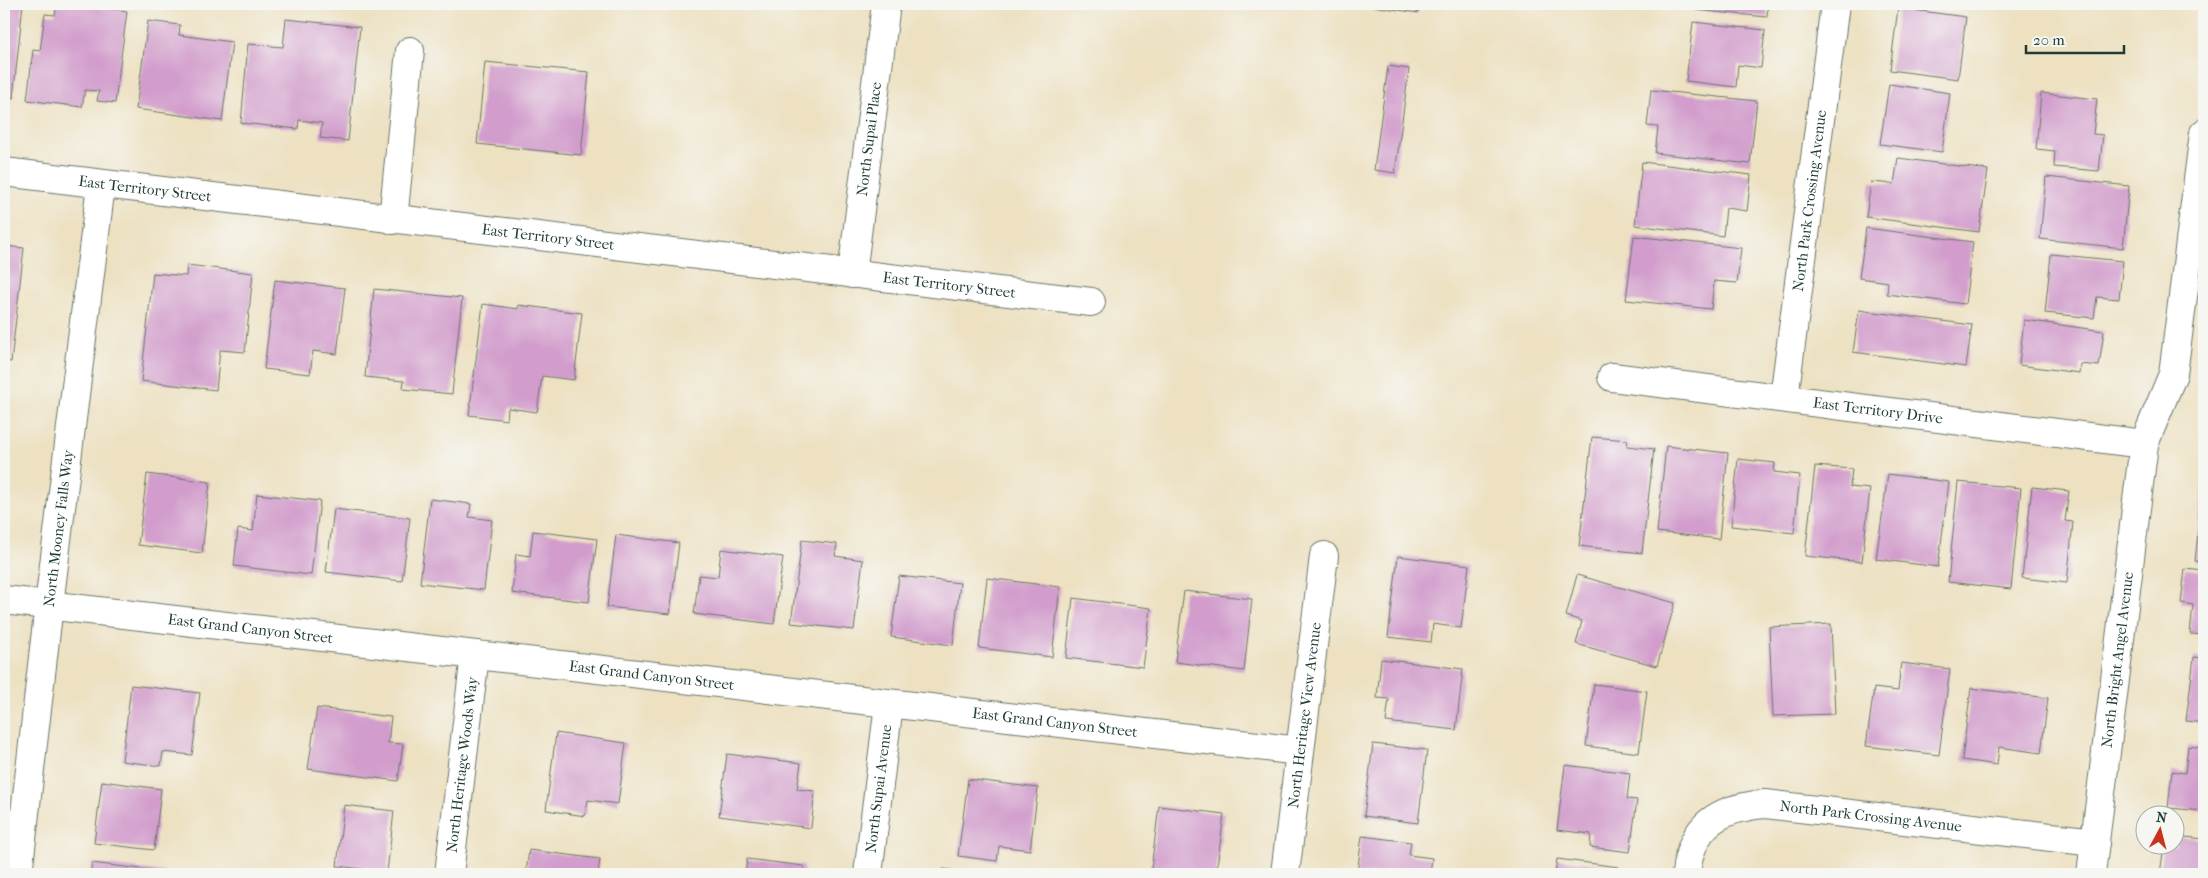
<svg xmlns="http://www.w3.org/2000/svg" width="2208" height="878" viewBox="0 0 2208 878" font-family="'IM FELL French Canon',serif">
<rect width="100%" height="100%" fill="#f6f6f2"/>
<filter id="ink" filterUnits="userSpaceOnUse"><feTurbulence type="fractalNoise" baseFrequency=".02" numOctaves="2"/><feDisplacementMap in="SourceGraphic" scale="10" xChannelSelector="R" yChannelSelector="G"/><feConvolveMatrix kernelMatrix="1 2 1 2 8 2 1 2 1" color-interpolation-filters="sRGB"/></filter>
<filter id="wash" filterUnits="userSpaceOnUse"><feTurbulence type="fractalNoise" baseFrequency=".0096" numOctaves="4" result="noise"/><feDisplacementMap in="SourceGraphic" scale="20" xChannelSelector="R" yChannelSelector="G"/><feGaussianBlur stdDeviation="1.12" result="paint"/><feColorMatrix in="noise" values="0 0 0 0 0 0 0 0 0 0 0 0 0 0 0 0 0 1.4 0 .05"/><feComposite in="paint" operator="in"/></filter>
<g filter="url(#wash)">
<rect width="100%" height="100%" fill="#ede1c2"/>
<g id="blocks">
<g fill="#d29dcc">
<path d="M4 4H23L13 98 4 97Z"/>
<path d="M57 4H73L127 11 115 103 97 101 99 91 85 90 82 107 27 100 33 50 40 51 45 14 55 15Z"/>
<path d="M1359 4H1419L1418 13Z"/>
<path d="M1695 4H1768L1767 17 1695 10Z"/>
<path d="M1949 4H1991L1990 9Z"/>
<path d="M1898 8 1966 17 1958 79 1890 70Z"/>
<path d="M286 19 360 27 348 141 320 138 322 123 299 120 298 129 241 123 248 44 283 47Z"/>
<path d="M148 21 180 25 179 35 232 42 222 121 136 109Z"/>
<path d="M1693 22 1765 30 1761 68 1738 65 1736 87 1686 81Z"/>
<path d="M485 62 589 72 581 155 477 144Z"/>
<path d="M1388 66 1409 69 1395 173 1374 170Z"/>
<path d="M1889 84 1950 93 1942 152 1880 144Z"/>
<path d="M1651 90 1757 101 1750 164 1655 153 1658 127 1647 126Z"/>
<path d="M2041 93 2097 99 2093 134 2103 135 2099 171 2054 167 2055 151 2036 149Z"/>
<path d="M1898 158 1988 170 1979 232 1866 217 1871 182 1894 184Z"/>
<path d="M1642 162 1751 175 1747 211 1726 208 1723 236 1635 225Z"/>
<path d="M2046 177 2129 186 2123 248 2040 239Z"/>
<path d="M1866 228 1973 242 1965 304 1887 294 1888 282 1859 278Z"/>
<path d="M1634 236 1741 248 1737 283 1714 281 1711 309 1626 300Z"/>
<path d="M4 246 24 248 11 362 4 361Z"/>
<path d="M2051 254 2123 261 2119 299 2097 297 2094 318 2045 313Z"/>
<path d="M187 265 253 273 245 352 220 350 216 390 141 381 153 273 186 276Z"/>
<path d="M275 280 345 288 337 354 313 351 310 374 264 369Z"/>
<path d="M374 289 462 298 452 394 403 389 404 381 365 377Z"/>
<path d="M483 304 518 309V305L582 313 574 380 542 376 537 412 508 408 507 420 469 415Z"/>
<path d="M1859 310 1972 325 1966 367 1853 352Z"/>
<path d="M2024 320 2104 331 2099 366 2080 364 2079 373 2019 365Z"/>
<path d="M1592 437 1628 440 1627 446 1654 449 1642 553 1579 546Z"/>
<path d="M1666 446 1728 453 1719 539 1657 532Z"/>
<path d="M1738 459 1775 463 1774 472 1800 475 1794 533 1731 526Z"/>
<path d="M1815 466 1852 469 1850 487 1870 489 1862 562 1805 556Z"/>
<path d="M4 467H7L5 485H4Z"/>
<path d="M147 474 210 482 202 553 138 545Z"/>
<path d="M1888 474 1949 482 1938 567 1876 559Z"/>
<path d="M1958 482 2021 488 2011 589 1948 582Z"/>
<path d="M2032 487 2069 491 2065 521 2073 522 2067 583 2022 578Z"/>
<path d="M2203 487H2204V562L2195 561Z"/>
<path d="M257 494 320 501 311 575 234 566 238 529 253 531Z"/>
<path d="M430 499 471 504 469 517 492 520 484 590 420 583Z"/>
<path d="M334 509 410 518 402 581 326 572Z"/>
<path d="M533 531 597 539 589 602 512 593 516 554 530 556Z"/>
<path d="M616 535 679 543 670 614 607 607Z"/>
<path d="M802 540 837 544 835 556 863 560 854 630 791 623Z"/>
<path d="M721 549 783 557 774 624 694 614 699 575 718 577Z"/>
<path d="M1398 556 1469 565 1461 628 1433 624 1431 642 1388 637Z"/>
<path d="M2185 569 2204 571V635L2190 634 2193 605 2181 603Z"/>
<path d="M1577 575 1675 603 1657 666 1576 644 1582 621 1566 616Z"/>
<path d="M899 576 960 583 953 645 891 637Z"/>
<path d="M987 578 1060 587 1052 657 979 648Z"/>
<path d="M1184 591 1252 599 1244 671 1175 662Z"/>
<path d="M1073 598 1151 608 1143 667 1066 658Z"/>
<path d="M1831 624 1835 714 1773 716 1769 627Z"/>
<path d="M2194 657 2204 658V723L2186 721Z"/>
<path d="M1381 659 1463 669 1456 730 1386 722 1389 699 1377 698Z"/>
<path d="M1901 663 1950 669 1939 755 1866 746 1874 688 1898 691Z"/>
<path d="M1594 684 1647 691 1639 753 1586 746Z"/>
<path d="M131 685 200 693 192 755 163 752 161 766 122 761Z"/>
<path d="M1971 688 2048 698 2041 753 1999 747 1997 765 1962 760Z"/>
<path d="M317 708 391 717 388 743 403 744 398 781 308 769Z"/>
<path d="M556 733 626 743 618 804 588 800 585 816 546 810Z"/>
<path d="M1373 744 1427 750 1418 823 1364 816Z"/>
<path d="M2188 746 2204 748V811L2168 808 2172 771 2185 773Z"/>
<path d="M727 754 801 763 797 789 815 791 811 828 719 816Z"/>
<path d="M1565 765 1630 773 1627 799 1637 800 1630 852 1590 847 1591 834 1557 830Z"/>
<path d="M968 779 1038 788 1030 850 999 846 997 861 958 856Z"/>
<path d="M102 781 161 789 154 850 94 843Z"/>
<path d="M344 805 394 811 387 872 337 866Z"/>
<path d="M1159 806 1224 814 1216 874H1191L1151 869Z"/>
<path d="M1362 836 1411 842 1409 855 1432 858 1430 874H1357Z"/>
<path d="M2176 836 2204 839V874H2160L2164 846H2176Z"/>
<path d="M529 850 600 859 598 874H526Z"/>
<path d="M747 859 804 866 803 874H745Z"/>
<path d="M1557 859 1619 867 1618 874H1555Z"/>
<path d="M92 863 166 872 165 874H90Z"/>
<path d="M943 869 971 873V874H943Z"/>
<path d="M1759 871 1773 873V874H1759Z"/>
</g>
</g>
</g>
<g filter="url(#ink)">
<use href="#blocks" fill-opacity="0" stroke="#677666" stroke-width="1"/>
<g fill="none" stroke-linecap="round" stroke-linejoin="round">
<g stroke="#677666" stroke-width="30">
<g id="minor">
<path id="s1" d="M4 172 1091 302"/>
<path d="M393 220 410 51"/>
<path id="s2" d="M852 274 886 4"/>
<path id="s3" d="M1612 377 2144 444"/>
<path id="s4" d="M1784 398 1835 4"/>
<path id="s5" d="M4 600 1300 751"/>
<path id="s6" d="M18 874 49 605 101 185"/>
<path id="s7" d="M449 874 475 655"/>
<path id="s8" d="M868 874 889 704"/>
<path id="s9" d="M1285 874 1324 556"/>
<path id="s10" d="M1686 874C1691 825 1718 808 1765 804L2095 842"/>
<path id="s11" d="M2091 874 2144 444 2173 374 2204 133"/>
</g>
</g>
<use href="#minor" stroke="#fff" stroke-width="28"/>
</g>
</g>
<g text-anchor="middle" dominant-baseline="central" stroke-width="5" stroke-linejoin="round" paint-order="stroke">
<g font-size="15" fill="#1f3d34" stroke="#f6f6f2">
<text stroke="none"><textPath href="#s2" startOffset="136">North Supai Place</textPath></text>
<text stroke="none"><textPath href="#s1" startOffset="142">East Territory Street</textPath></text>
<text stroke="none"><textPath href="#s4" startOffset="199">North Park Crossing Avenue</textPath></text>
<text stroke="none"><textPath href="#s1" startOffset="548">East Territory Street</textPath></text>
<text stroke="none"><textPath href="#s1" startOffset="952">East Territory Street</textPath></text>
<text stroke="none"><textPath href="#s3" startOffset="268">East Territory Drive</textPath></text>
<text stroke="none"><textPath href="#s6" startOffset="348">North Mooney Falls Way</textPath></text>
<text stroke="none"><textPath href="#s5" startOffset="248">East Grand Canyon Street</textPath></text>
<text stroke="none"><textPath href="#s11" startOffset="216">North Bright Angel Avenue</textPath></text>
<text stroke="none"><textPath href="#s5" startOffset="652">East Grand Canyon Street</textPath></text>
<text stroke="none"><textPath href="#s9" startOffset="160">North Heritage View Avenue</textPath></text>
<text stroke="none"><textPath href="#s5" startOffset="1058">East Grand Canyon Street</textPath></text>
<text stroke="none"><textPath href="#s7" startOffset="110">North Heritage Woods Way</textPath></text>
<text stroke="none"><textPath href="#s8" startOffset="86">North Supai Avenue</textPath></text>
<text stroke="none"><textPath href="#s10" startOffset="224">North Park Crossing Avenue</textPath></text>
</g>
</g>
<rect width="2208" height="878" fill="none" stroke="#f6f6f2" stroke-width="20"/>
<g transform="translate(2160 830) rotate(7)"><circle r="24" fill="#f6f6f2" stroke="#a0aca6"/>
<path d="M0-4L9 19L0 12L-9 19Z" fill="#c8321e"/>
<text y="-8" font-size="14" font-weight="bold" text-anchor="middle" fill="#1f3d34">N</text>
</g>
<path d="M2026 45v8h98v-8" fill="none" stroke="#1f3d34" stroke-width="2.5"/>
<text x="2033" y="45" font-size="15" fill="#1f3d34" stroke="#f6f6f2" stroke-width="4" paint-order="stroke">20 m</text>
</svg>
